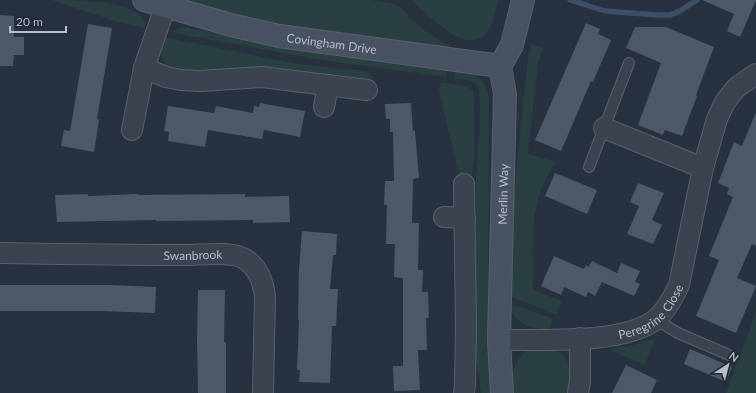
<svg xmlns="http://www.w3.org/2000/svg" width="756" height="393" viewBox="0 0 756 393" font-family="Lato,sans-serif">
<rect width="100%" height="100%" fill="#27313f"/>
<g fill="#2a3f41">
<path d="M54 0C77 0 148 0 145 28L118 22 54 1Z"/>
<path d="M187 0H372C381 2 393 2 400 7 405 11 408 16 413 21 424 31 436 39 450 45L449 48 294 27 247 17Z"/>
<path d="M412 0H498C495 9 494 21 489 29 470 62 427 14 412 0Z"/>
<path d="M180 28H189L298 50 447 69 446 77 321 60 169 32Z"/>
<path d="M164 37 298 64 365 71 372 75 374 82 286 72H175C159 60 159 54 164 37Z"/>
<path d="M531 44 543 48 538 63 528 154 556 162C529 198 532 246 533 290L562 301 556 314 511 297V224L528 57Z"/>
<path d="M455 69C475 73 485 77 489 98L488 269 489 354 491 393H481L474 342 476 177 480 123 479 88C474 79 464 80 454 79Z"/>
<path d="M441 82 466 86 474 91V162L472 174 467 179 459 176 441 99 439 90Z"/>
<path d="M511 304 552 318 550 329C537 330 520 327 513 313 512 311 512 307 511 304Z"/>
<path d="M756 312V393H726Z"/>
<path d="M656 338 644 365 610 350 613 348 629 346Z"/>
<path d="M528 349C535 349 547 347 553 349 572 356 571 377 571 393H511C511 373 512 363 528 349Z"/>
</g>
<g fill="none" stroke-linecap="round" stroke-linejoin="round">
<path stroke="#3d4e67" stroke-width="5.5" d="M570 0 605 11 657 15H670L680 11 697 0"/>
</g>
<g fill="#4d5868">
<path d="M702 0H756L740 37 727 31 734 14Z"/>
<path d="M0 15 14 16V37H24V55H14L13 66H0Z"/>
<path d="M586 23 600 29 598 34 611 40 593 82 591 81 561 151 535 140Z"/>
<path d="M88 24 112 28 97 119 99 120 94 152 61 146 64 130 70 131Z"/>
<path d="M635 27H666L714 47 696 95 697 96 682 136 665 130 663 135 638 125 661 63 626 48Z"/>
<path d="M260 103 305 111 300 137 264 130 262 139 208 130 205 147 168 141 169 132 164 131 168 106 214 113 216 106 253 113 254 106 259 107Z"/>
<path d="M411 103 413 131H415L419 178 413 179 412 223H419L418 270H423L422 292H428L429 318H426L427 350H418L420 390 394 391 393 366H403V278L394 277 395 244H386L387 205H384L385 181H394L393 132H390V119H386L385 104Z"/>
<path d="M756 112V246L752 244 737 278 756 286 736 333 696 316 719 260 709 256 733 197 727 194 729 188 718 183 734 142 742 146Z"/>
<path d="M555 173 597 190 587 214 545 196Z"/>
<path d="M638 183 664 193 652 220 662 225 653 244 627 234 639 206 630 202Z"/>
<path d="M88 194V196L138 194V195L245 194V197L289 196 290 222 253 223V220L156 221V220L57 222 55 195Z"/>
<path d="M302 231 337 234 336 255H333L330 289H338L336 326H332L330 383 299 382 300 370H297L299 320H298L299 269Z"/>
<path d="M554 256 584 269 586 265 589 267 592 261 617 273 621 263 640 271 635 282 640 284 634 296 602 282 595 296 588 292 586 297 564 287 561 295 541 286Z"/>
<path d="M0 285H112L156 287 155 313 102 311H0Z"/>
<path d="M198 290H225L224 342H226V393H198L197 342Z"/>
<path d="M690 349 732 367 726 382 684 364Z"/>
<path d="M626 365 657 380 651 393H612Z"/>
</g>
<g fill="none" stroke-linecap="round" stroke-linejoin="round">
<g stroke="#58616c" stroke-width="12">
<g id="lane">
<path d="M589 167 629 63"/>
<path d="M655 319 678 333 729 355"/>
</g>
</g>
<g stroke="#58616c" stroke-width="22">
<g id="street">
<path d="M144 68 166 77 181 80 200 81 262 77 367 90"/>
<path d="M324 107 328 85"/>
<path d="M604 128 703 168"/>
<path d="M132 130 144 68 165 7"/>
<path d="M444 217 465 218"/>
<path id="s1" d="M0 253C62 254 124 255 186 255 202 255 229 251 243 258 258 266 263 281 265 296L263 393"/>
<path id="s2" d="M499 340C540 339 622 345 655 320 666 311 673 298 679 285L703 168 717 119 725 102 736 88 756 74"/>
<path d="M464 393 465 384 466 327 464 184"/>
<path d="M578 393 580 382V338"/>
</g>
</g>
<g stroke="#58616c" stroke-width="24">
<g id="secondary">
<path id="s3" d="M144 0 231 25 279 36 500 66"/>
<path id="s4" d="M502 393 499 340 505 94 500 66 512 45 523 0"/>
</g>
</g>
<use href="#lane" stroke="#3b434f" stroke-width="10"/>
<use href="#street" stroke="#3b434f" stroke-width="20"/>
<use href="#secondary" stroke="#495262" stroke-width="22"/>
</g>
<g text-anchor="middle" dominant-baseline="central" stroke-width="4" stroke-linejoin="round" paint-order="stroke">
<g font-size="12" fill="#b7bec9" stroke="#1f2834">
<text stroke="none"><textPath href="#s3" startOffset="193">Covingham Drive</textPath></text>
<text stroke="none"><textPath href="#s4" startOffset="199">Merlin Way</textPath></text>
<text stroke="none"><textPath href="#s1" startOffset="193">Swanbrook</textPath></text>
<text stroke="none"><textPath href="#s2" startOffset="161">Peregrine Close</textPath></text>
</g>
</g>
<g transform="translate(728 365) rotate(36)" stroke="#1f2834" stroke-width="3" paint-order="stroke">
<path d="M0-3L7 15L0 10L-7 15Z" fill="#b7bec9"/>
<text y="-6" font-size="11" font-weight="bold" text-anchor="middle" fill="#b7bec9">N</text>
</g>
<path d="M10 26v6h56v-6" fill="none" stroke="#b7bec9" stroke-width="2"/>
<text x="16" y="26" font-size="12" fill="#b7bec9" stroke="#1f2834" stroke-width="3" paint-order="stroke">20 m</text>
</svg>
